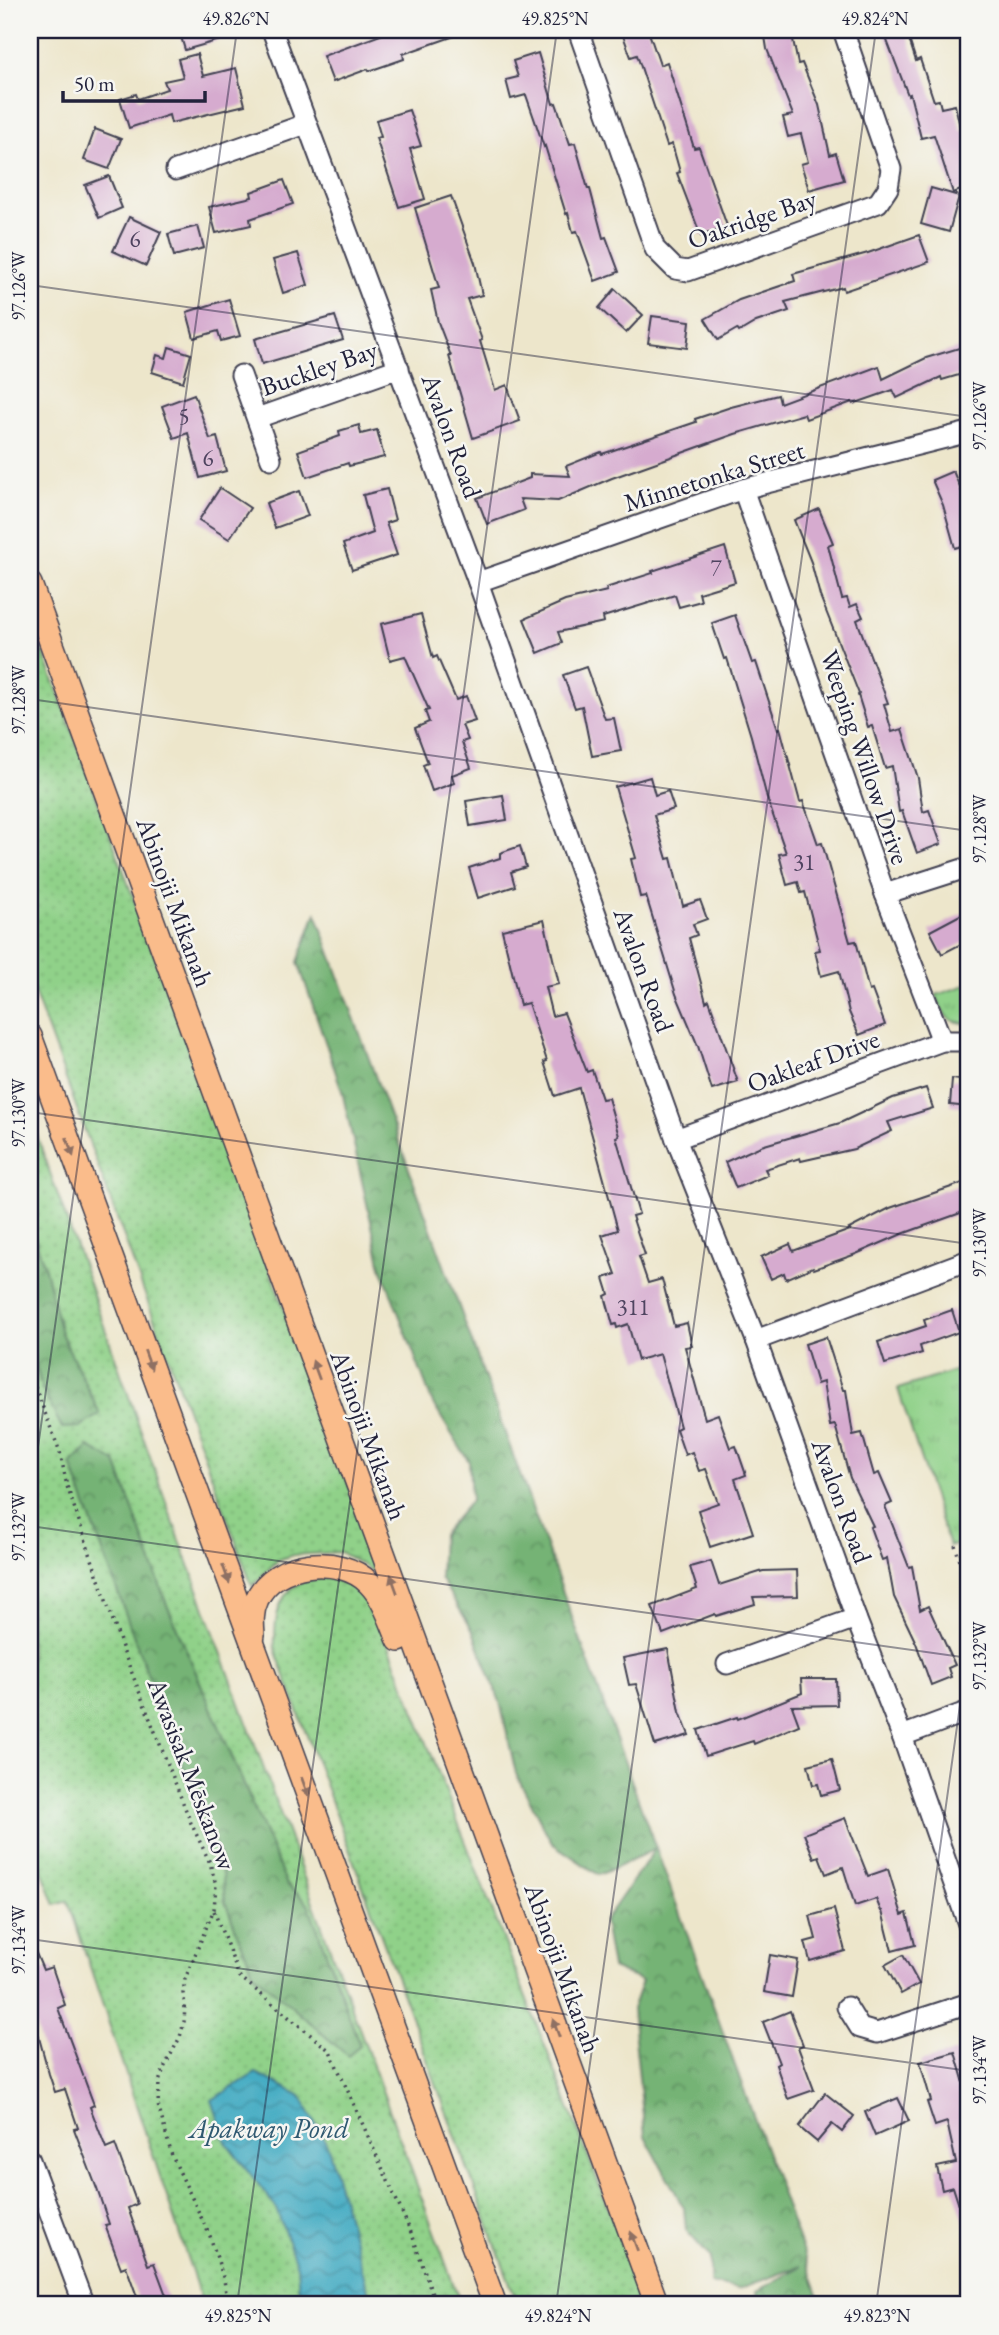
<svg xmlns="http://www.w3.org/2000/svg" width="999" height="2335" viewBox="0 0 999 2335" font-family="'EB Garamond',serif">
<defs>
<pattern id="grass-dots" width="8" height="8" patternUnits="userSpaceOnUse" patternTransform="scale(1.75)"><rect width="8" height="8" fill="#90d189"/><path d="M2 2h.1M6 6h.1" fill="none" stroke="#7cb377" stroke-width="1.8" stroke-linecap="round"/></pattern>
<pattern id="forest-crowns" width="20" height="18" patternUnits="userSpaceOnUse" patternTransform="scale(1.75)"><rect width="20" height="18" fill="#74b375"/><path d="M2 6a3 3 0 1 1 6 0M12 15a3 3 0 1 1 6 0" fill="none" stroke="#5f9161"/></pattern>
<pattern id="park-tufts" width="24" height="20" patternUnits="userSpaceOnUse" patternTransform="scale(1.75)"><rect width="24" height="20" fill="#90d189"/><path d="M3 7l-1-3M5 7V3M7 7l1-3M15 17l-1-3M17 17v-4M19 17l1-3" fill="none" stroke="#7cb377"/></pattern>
<pattern id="water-waves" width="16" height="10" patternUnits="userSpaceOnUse" patternTransform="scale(1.75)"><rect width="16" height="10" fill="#44acc3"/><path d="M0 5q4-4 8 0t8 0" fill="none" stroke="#388ca0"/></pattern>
</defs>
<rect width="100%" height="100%" fill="#f6f6f2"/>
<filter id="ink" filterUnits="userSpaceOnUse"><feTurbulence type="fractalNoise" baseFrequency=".0143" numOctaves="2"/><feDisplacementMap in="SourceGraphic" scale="14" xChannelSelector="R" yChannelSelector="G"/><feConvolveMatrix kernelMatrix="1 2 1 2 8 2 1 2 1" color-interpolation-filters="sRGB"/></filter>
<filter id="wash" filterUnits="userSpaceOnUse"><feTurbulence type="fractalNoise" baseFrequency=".00686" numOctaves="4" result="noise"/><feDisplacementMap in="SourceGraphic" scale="28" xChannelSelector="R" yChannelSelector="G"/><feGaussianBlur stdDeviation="1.57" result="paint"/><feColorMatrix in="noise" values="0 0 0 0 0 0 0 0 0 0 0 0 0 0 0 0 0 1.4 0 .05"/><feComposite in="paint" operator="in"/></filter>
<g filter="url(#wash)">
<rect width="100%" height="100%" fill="#ede6cb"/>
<g fill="url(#grass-dots)" stroke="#597a62" stroke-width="2">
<path d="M30 616 379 1568 372 1571 340 1552 294 1555 278 1560 252 1586 30 981Z"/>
<path d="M30 1116 171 1516 461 2305H203L68 1901 55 1905 30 1837Z"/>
<path d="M329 1578 354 1586 370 1597 646 2305H518L275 1649C274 1623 276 1590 306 1581 313 1579 322 1579 329 1578Z"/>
</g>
<g fill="url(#forest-crowns)" stroke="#4b6a58" stroke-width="2">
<path d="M316 913 822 2305H758L757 2291 801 2266 738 2289 710 2283V2257L686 2230 684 2208 645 2136 632 2009 642 1981 612 1968 604 1922 655 1849 599 1875 552 1843 516 1774 500 1702 472 1629 440 1578 442 1535 471 1501 469 1462 433 1404 381 1267 342 1091 298 962Z"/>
<path d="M30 1224 44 1265 61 1333 100 1414 80 1427 62 1428 42 1389 30 1343Z"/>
<path d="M89 1447 116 1462 167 1605 287 1885 308 1903 360 2046 348 2056 254 1974 225 1902 221 1860 157 1700 71 1464Z"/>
</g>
<g fill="url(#park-tufts)" stroke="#597a62" stroke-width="2">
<path d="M969 984V1024C945 1021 945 1018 936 995Z"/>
<path d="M964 1368 969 1369V1526L968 1542 949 1546 898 1389Z"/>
</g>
<path fill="url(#water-waves)" stroke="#33677f" stroke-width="2" d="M256 2073 300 2095 328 2147 372 2305H300L297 2266 275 2206 226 2142 212 2100Z"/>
<g id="blocks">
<g fill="#d6abcf">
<path d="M179 30H241V34L185 50Z"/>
<path d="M394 30H466V32L403 54 404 59 369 71 368 69 333 82 323 56Z"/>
<path d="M621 30H648L660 65 667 62 694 148 699 147 727 226 701 236 677 173 680 172 672 144 667 146 637 55 631 57Z"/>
<path d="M764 30H791L798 64 802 63 819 105 830 155 836 153 844 180 809 190 801 164 808 162 801 134 788 137 783 117 793 115 767 49Z"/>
<path d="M883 30H906L916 61 920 59 934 101 939 100 941 108 955 105 961 131 969 129V187L953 193 934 135 921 138 910 94 908 95Z"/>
<path d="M538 53 553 104 556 103 570 144 575 143 588 189H590L603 238 606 237 619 272 595 281 577 231 573 232 568 213 566 214 545 146 544 147 526 95 511 99 506 80 518 77 513 61Z"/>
<path d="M197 54 203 76 236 68 245 105 171 123 169 115 129 128 120 99 136 94 138 99 167 89 164 81 183 77 178 59Z"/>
<path d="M409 110 421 146 410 149 425 199 399 207 376 138 381 137 376 120Z"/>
<path d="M95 129 121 139 109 169 84 160Z"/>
<path d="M109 176 122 208 99 218 85 185Z"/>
<path d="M284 180 293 204 250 219 251 225 216 233 209 207 252 197 251 192Z"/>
<path d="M931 188 959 196 949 232 921 224Z"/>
<path d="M451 196 475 263 482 295 467 299 482 340 480 341 495 390 507 385 520 421 473 438 449 356H451L438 322 431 290 439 288 415 208Z"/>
<path d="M129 217 161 232 146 266 113 251Z"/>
<path d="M198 226 204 248 174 256 168 234Z"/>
<path d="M919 235 929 262 844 291 843 287 785 302 789 311 756 322 739 332 737 329 718 340 705 319 739 300 795 281 793 274 868 253Z"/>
<path d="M298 253 308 285 283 293 273 260Z"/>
<path d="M615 289 643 315 626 333 599 308Z"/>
<path d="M229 299 240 336 221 341 218 331 194 338 187 312Z"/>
<path d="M335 316 343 340 262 364 255 339Z"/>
<path d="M652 316 690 321 687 348 648 343Z"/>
<path d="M969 345V372L942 380 941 377 897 398 893 390 853 404 852 402 806 419 804 414 735 434 612 478 558 501 520 499 524 510 487 524 477 498 530 478V474L570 476 566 466 601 452 602 454 696 422 695 419 731 407 778 395 780 403 879 366 883 379 926 358Z"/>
<path d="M169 347 191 354 183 382 152 372 157 355 166 358Z"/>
<path d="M194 394 210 439 217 437 226 471 200 478 188 433 174 438 162 406Z"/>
<path d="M359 425 361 434 377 430 384 457 349 466 348 463 307 477 298 451 340 436 339 431Z"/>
<path d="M953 471 969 509V544L955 548 943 505 932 480Z"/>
<path d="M220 488 250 508 229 539 199 520Z"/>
<path d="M387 489 395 520 386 523 397 555 352 570 343 544 373 533 363 495Z"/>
<path d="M299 491 308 516 275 528 266 503Z"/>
<path d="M819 509 833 543 828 545 842 599 847 598 850 607 857 604 863 617 857 620 888 703 884 704 892 732 902 729 918 778 923 812 929 810 941 844 917 853 902 811 899 812 892 766 885 768 872 726 868 727 858 695 859 694 820 596 811 562 794 520Z"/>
<path d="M725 547 735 582 699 593 701 601 679 607 675 595 603 617 604 622 558 632 562 643 538 653 524 619 565 601 607 591 606 588 653 573 652 571Z"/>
<path d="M421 614 433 658 437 656 456 700 466 696 475 721 462 725 468 740 462 742 471 768 452 775 454 783 432 791 423 765 428 763 415 728 429 722 425 711 429 710 405 656 390 660 381 624Z"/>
<path d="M735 615 752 663 756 662 778 729 780 728 800 802 803 801 818 844 822 843 850 942 856 941 869 991 872 990 885 1025 859 1035 849 1012 839 971 821 976 815 951 820 950 805 892 801 893 798 882 787 885 779 854 786 853 767 798 751 736 727 658 724 659 712 623Z"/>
<path d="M586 667 605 719 614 718 621 751 592 756 582 706 575 708 563 675Z"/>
<path d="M650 777 655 795 668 791 674 809 654 815 667 859 671 858 683 906 700 900 707 919 693 924 697 935 689 938 706 1002 709 1000 738 1082 712 1090 698 1046 676 994 646 896 640 897 631 859 636 858 615 787Z"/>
<path d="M503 795 507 820 470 826 466 801Z"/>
<path d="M520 846 526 867 511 872 515 886 478 898 469 868 500 858V853Z"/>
<path d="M964 913 969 924V940L942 954 930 931Z"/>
<path d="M544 920 559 984 545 987 552 1016 564 1013 587 1072 592 1070 602 1099 608 1098 619 1136 616 1137 639 1214 632 1216 645 1255 639 1257 648 1283 662 1279 674 1326 687 1323 692 1346 685 1347 705 1419 718 1414 730 1448 736 1446 746 1475 735 1479 753 1533 710 1547 698 1510 718 1503 706 1469 699 1471 692 1452 685 1455 676 1429 680 1427 660 1354 638 1360 628 1324 617 1328 616 1324 613 1325 605 1296 609 1294 604 1278 616 1274 602 1235 618 1230 579 1088 555 1096 544 1062 547 1061 528 1003 520 1005 502 930Z"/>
<path d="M952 1079 969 1081V1107L950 1105Z"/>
<path d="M926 1088 933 1108 888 1122 892 1131 854 1149 801 1161 800 1158 765 1169 768 1175 736 1188 725 1162 761 1146 840 1123 893 1098Z"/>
<path d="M969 1181V1210L902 1234 856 1254 814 1269 813 1267 786 1279 784 1273 771 1279 761 1257 790 1244 793 1251 850 1230 849 1229 890 1208Z"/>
<path d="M952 1310 959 1332 920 1346 922 1353 885 1364 878 1342 926 1326 924 1320Z"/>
<path d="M826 1337 843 1390H846L853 1435 862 1433 874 1475 879 1473 892 1503 885 1506 909 1567 912 1566 920 1610 928 1606 955 1665 948 1668 951 1677 931 1685 916 1643 894 1597 887 1558 882 1560 870 1527 873 1526 850 1478 835 1425 830 1426 823 1382 817 1384 805 1344Z"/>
<path d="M711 1561 719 1585 763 1571 797 1570 798 1596 753 1597 755 1604 716 1616 715 1614 663 1634 652 1606 697 1589 690 1567Z"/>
<path d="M668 1649 680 1712 689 1735 655 1745 636 1684 629 1685 623 1658Z"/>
<path d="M801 1679H836L837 1705 792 1706 799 1725 754 1744 753 1741 706 1756 698 1730 737 1717 738 1719 802 1693Z"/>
<path d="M832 1759 840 1790 821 1795 818 1784 813 1785 808 1765Z"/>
<path d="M845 1818 868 1876 888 1869 902 1915 907 1913 915 1945 892 1951 882 1911H881L876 1899 855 1906 843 1867 826 1874 819 1856 814 1858 804 1834Z"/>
<path d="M834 1909 845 1951 810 1961 805 1942 816 1939 810 1916Z"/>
<path d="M30 1939 43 1970 52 1967 65 2005 58 2008 94 2105 90 2107 106 2148 115 2144 137 2204 128 2208 148 2265 154 2263 167 2298 147 2305H140L126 2266 121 2268 105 2225 109 2224 97 2189 74 2129 78 2128 65 2089 55 2092 49 2074 30 2005Z"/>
<path d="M770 1955 798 1960 792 1997 764 1992Z"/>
<path d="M903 1955 919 1984 901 1994 885 1965Z"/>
<path d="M790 2011 803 2045 798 2047 814 2090 788 2099 776 2065 779 2063 763 2022Z"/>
<path d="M955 2052 966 2090 969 2089V2227H966L953 2187 942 2190 937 2167 956 2163 947 2122 935 2126 927 2102 931 2101 920 2062Z"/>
<path d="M825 2093 854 2116 842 2132 832 2124 817 2142 799 2127Z"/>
<path d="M898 2098 909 2121 875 2136 865 2112Z"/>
</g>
</g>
</g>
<g filter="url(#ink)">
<use href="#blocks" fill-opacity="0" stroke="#403f51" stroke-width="2"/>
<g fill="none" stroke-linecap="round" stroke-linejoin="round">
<g stroke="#403f51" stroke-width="23">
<g id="minor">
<path d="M272 30 478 582 676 1139 756 1340 856 1618 902 1736 969 1927"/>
<path d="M578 30 655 249 675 269 688 271 878 203 888 188 891 169 843 30"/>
<path d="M176 170 306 124"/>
<path d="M241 375 271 459"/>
<path d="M257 418 399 368"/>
<path d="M743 489 885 894 942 1041"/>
<path d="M478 582 743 489 969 432"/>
<path d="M885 894 969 867"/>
<path d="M676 1139 942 1041H969"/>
<path d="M756 1340 969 1260"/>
<path d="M727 1664 856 1618"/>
<path d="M902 1736 969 1711"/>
<path d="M847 2007 860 2028 877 2033 969 2003"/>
<path d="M30 2160 84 2305"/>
</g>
</g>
<g stroke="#403f51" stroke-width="26">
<g id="major">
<path d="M30 584 657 2305"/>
<path d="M30 1036 495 2305"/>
<path d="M253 1636C252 1624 251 1611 257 1599 275 1560 340 1554 369 1583 384 1598 391 1621 399 1640"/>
</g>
</g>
<g stroke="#403f51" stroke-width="3.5" stroke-dasharray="2 5" stroke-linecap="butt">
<path d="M30 1374 60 1452 67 1486 124 1653 191 1823 210 1863 216 1885 214 1909 185 1979 183 1993 185 2006 184 2022 180 2037 164 2068 159 2082 158 2105 172 2156 210 2236 224 2280 228 2305"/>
<path d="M955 1545 969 1589"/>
<path d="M214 1911 239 1976 330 2051 413 2237 436 2305"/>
</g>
<use href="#minor" stroke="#fff" stroke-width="19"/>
<use href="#major" stroke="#fabc8b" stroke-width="23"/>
</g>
<defs><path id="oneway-solid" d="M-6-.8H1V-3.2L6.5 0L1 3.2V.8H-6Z" transform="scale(1.75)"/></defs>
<g fill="#8e6f63">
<use href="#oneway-solid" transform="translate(70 1147) rotate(70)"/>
<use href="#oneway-solid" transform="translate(148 1360) rotate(70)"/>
<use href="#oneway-solid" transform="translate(316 1370) rotate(-110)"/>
<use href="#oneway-solid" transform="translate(226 1574) rotate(70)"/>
<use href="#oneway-solid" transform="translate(394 1584) rotate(-110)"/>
<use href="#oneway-solid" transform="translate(305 1787) rotate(70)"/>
<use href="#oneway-solid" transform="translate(556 2028) rotate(-110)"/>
<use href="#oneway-solid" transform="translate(634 2241) rotate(-110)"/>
</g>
</g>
<path fill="none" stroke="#22223b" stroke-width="2" stroke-opacity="0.45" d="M30 285 969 417M30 699 969 831M30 1112 969 1244M30 1504 237 30M30 1526 969 1658M30 1939 969 2071M237 2305 557 30M556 2305 876 30M876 2305 969 1641"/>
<g text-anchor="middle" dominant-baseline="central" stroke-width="5" stroke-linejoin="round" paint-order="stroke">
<g font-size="23" fill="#4f4460">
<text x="135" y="239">6</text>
<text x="184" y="416">5</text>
<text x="208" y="458">6</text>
<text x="716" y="568">7</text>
<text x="804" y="862">31</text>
<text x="633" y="1307">311</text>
</g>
<g font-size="26" fill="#22223b" stroke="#f6f6f2">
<text transform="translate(752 219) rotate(-19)">Oakridge Bay</text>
<text transform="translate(319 368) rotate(-19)">Buckley Bay</text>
<text transform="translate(452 436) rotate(70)">Avalon Road</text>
<text transform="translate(714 476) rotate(-17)">Minnetonka Street</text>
<text transform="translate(865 757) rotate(71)">Weeping Willow Drive</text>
<text transform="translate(175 902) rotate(70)">Abinojii Mikanah</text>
<text transform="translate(644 970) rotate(70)">Avalon Road</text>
<text transform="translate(813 1061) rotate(-20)">Oakleaf Drive</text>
<text transform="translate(369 1435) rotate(70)">Abinojii Mikanah</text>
<text transform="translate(842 1501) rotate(70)">Avalon Road</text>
<text transform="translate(192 1774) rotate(69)">Awasisak Mēskanow</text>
<text transform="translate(563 1968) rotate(70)">Abinojii Mikanah</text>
</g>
<g font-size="28" font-style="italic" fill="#305971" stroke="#f6f6f2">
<text x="269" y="2128">Apakway Pond</text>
</g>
</g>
<rect width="999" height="2335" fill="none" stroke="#f6f6f2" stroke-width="77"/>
<path d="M63 91v10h142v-10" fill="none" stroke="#22223b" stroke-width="3.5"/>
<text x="74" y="91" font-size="21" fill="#22223b" stroke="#f6f6f2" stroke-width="5" paint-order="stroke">50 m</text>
<rect x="38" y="38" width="922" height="2258" fill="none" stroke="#22223b" stroke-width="2.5"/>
<g font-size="18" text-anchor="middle" fill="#22223b">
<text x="236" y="25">49.826°N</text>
<text x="555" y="25">49.825°N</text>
<text x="875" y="25">49.824°N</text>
<text transform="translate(19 286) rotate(-90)" y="6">97.126°W</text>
<text transform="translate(980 416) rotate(-90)" y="6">97.126°W</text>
<text transform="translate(19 700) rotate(-90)" y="6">97.128°W</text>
<text transform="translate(980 829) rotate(-90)" y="6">97.128°W</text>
<text transform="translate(19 1113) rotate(-90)" y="6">97.130°W</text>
<text transform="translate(980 1243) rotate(-90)" y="6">97.130°W</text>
<text transform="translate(19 1527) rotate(-90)" y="6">97.132°W</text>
<text transform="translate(980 1656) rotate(-90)" y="6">97.132°W</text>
<text transform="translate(19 1940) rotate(-90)" y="6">97.134°W</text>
<text transform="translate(980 2070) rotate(-90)" y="6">97.134°W</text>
<text x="238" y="2322">49.825°N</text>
<text x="558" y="2322">49.824°N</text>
<text x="877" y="2322">49.823°N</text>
</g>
</svg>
